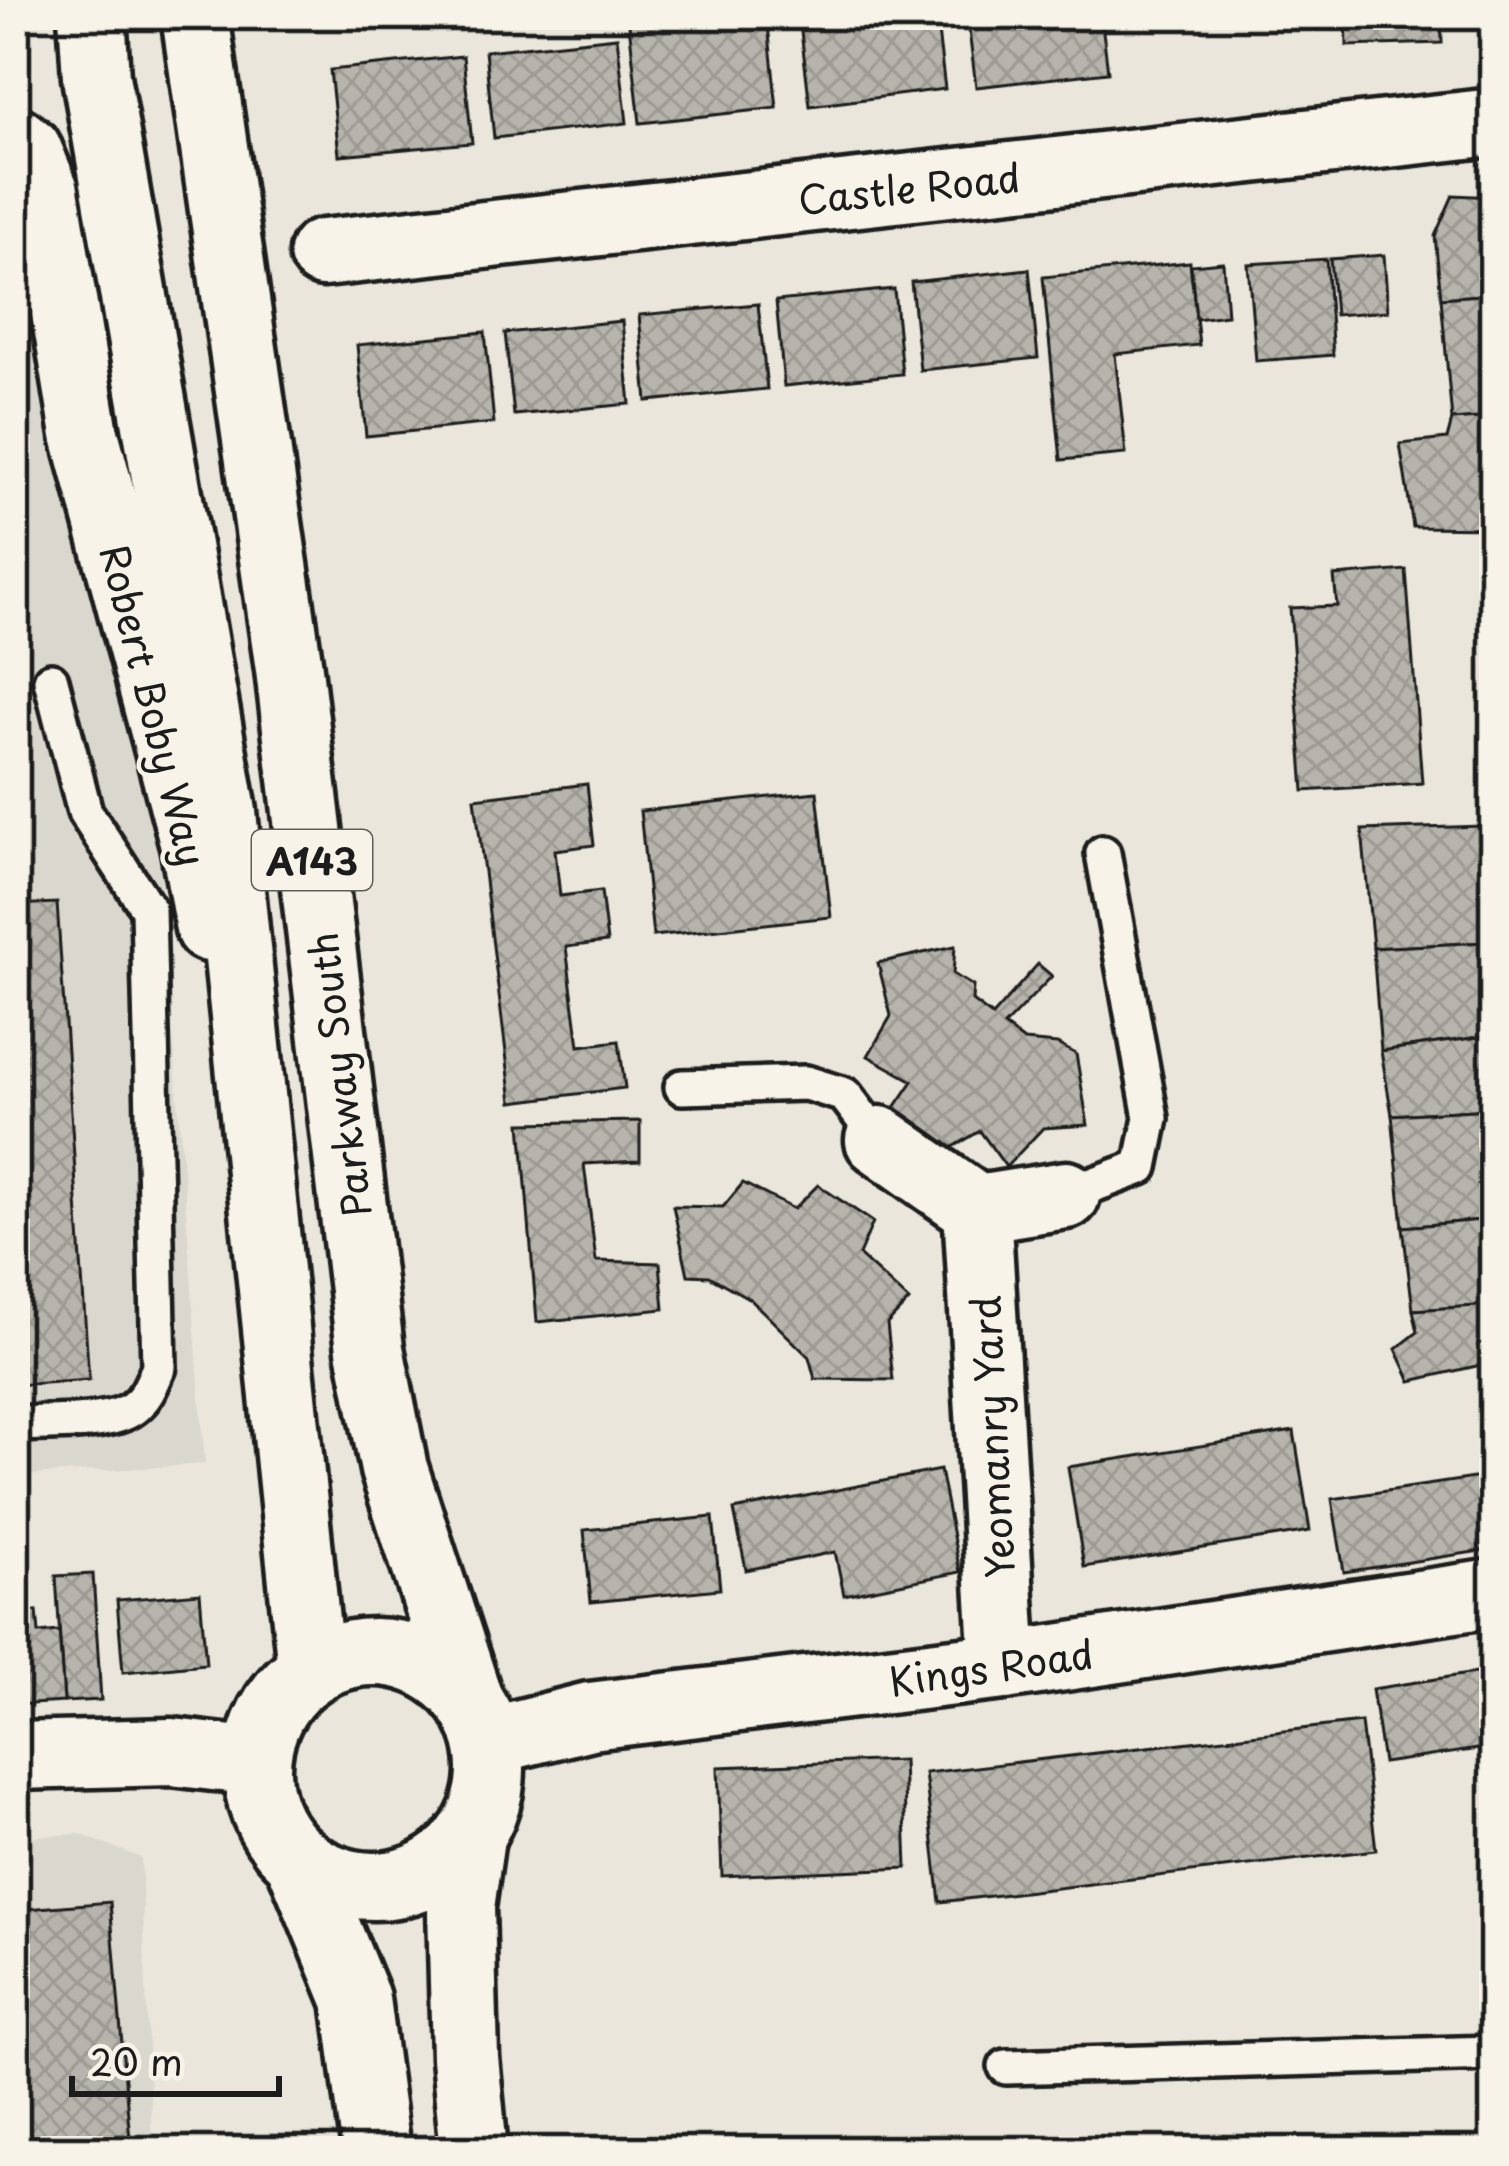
<svg xmlns="http://www.w3.org/2000/svg" width="1509" height="2166" viewBox="0 0 1509 2166" font-family="'Playpen Sans',sans-serif">
<defs>
<pattern id="building-cross-hatch" width="8" height="8" patternUnits="userSpaceOnUse" patternTransform="scale(3)"><rect width="8" height="8" fill="#b6b4ac"/><path d="M0 0l8 8M0 8l8-8" fill="none" stroke="#9c9a93"/></pattern>
</defs>
<rect width="100%" height="100%" fill="#eae6dc"/>
<filter id="ink" filterUnits="userSpaceOnUse"><feTurbulence type="fractalNoise" baseFrequency=".00833" numOctaves="2"/><feDisplacementMap in="SourceGraphic" scale="24" xChannelSelector="R" yChannelSelector="G"/><feConvolveMatrix kernelMatrix="1 2 1 2 8 2 1 2 1" color-interpolation-filters="sRGB"/></filter>
<g filter="url(#ink)">
<g fill="#dad7ce">
<path d="M15 201 156 809 205 1464 15 1476Z"/>
<path d="M79 1834 141 1858 152 2151H15V1837Z"/>
</g>
<g fill="url(#building-cross-hatch)" stroke="#1c1c1c" stroke-width="3">
<path d="M628 15H693L694 24 767 16 777 108 640 123Z"/>
<path d="M799 15H936L945 89 810 106Z"/>
<path d="M967 15H1101L1108 72 976 87Z"/>
<path d="M1346 15H1441L1442 43 1347 46Z"/>
<path d="M617 37 627 123 494 138 485 51Z"/>
<path d="M463 56 472 143 339 155 330 70Z"/>
<path d="M1453 195 1493 197 1494 294 1441 298 1435 236Z"/>
<path d="M1384 255 1388 311 1335 315 1330 259Z"/>
<path d="M1326 259 1333 355 1256 361 1248 264Z"/>
<path d="M1190 262 1199 345 1115 354 1126 454 1061 460 1043 277Z"/>
<path d="M1223 262 1227 315 1196 319 1191 265Z"/>
<path d="M1029 269 1038 358 920 370 911 282Z"/>
<path d="M894 289 902 374 784 386 776 301Z"/>
<path d="M1494 294V417L1452 420 1441 298Z"/>
<path d="M758 304 767 389 647 401 639 315Z"/>
<path d="M622 321 630 404 514 415 505 333Z"/>
<path d="M485 332 494 423 366 436 357 345Z"/>
<path d="M1494 417V528L1413 527 1400 444 1447 439 1452 420Z"/>
<path d="M1406 570 1422 783 1304 791 1290 608 1337 606 1334 576Z"/>
<path d="M587 784 594 845 555 850 560 896 601 891 607 942 566 947 579 1046 619 1041 625 1088 512 1102 475 798Z"/>
<path d="M817 792 831 917 653 936 640 811Z"/>
<path d="M1482 826 1486 942 1373 948 1362 830Z"/>
<path d="M57 903 89 1380 15 1385V905Z"/>
<path d="M1486 942 1494 1035 1381 1051 1373 948Z"/>
<path d="M955 946 953 974 973 986 972 1001 992 1016 1038 964 1052 976 1004 1026 1024 1041 1057 1044 1076 1054 1088 1125 1043 1128 1006 1167 980 1131 950 1149 894 1109 913 1081 868 1056 891 1016 878 963Z"/>
<path d="M1494 1035 1491 1109 1392 1115 1381 1051Z"/>
<path d="M1491 1109 1494 1125V1219L1403 1227 1392 1115Z"/>
<path d="M640 1121V1161L584 1164 596 1261 660 1263 664 1309 537 1322 521 1123Z"/>
<path d="M743 1183 794 1209 818 1185 873 1222 859 1255 909 1301 887 1324 893 1380 815 1379 809 1357 750 1299 709 1276 688 1275 673 1206 723 1207Z"/>
<path d="M1494 1219V1305L1413 1310 1403 1227Z"/>
<path d="M1494 1305V1362L1411 1381 1396 1349 1418 1332 1413 1310Z"/>
<path d="M1294 1431 1310 1531 1084 1567 1068 1467Z"/>
<path d="M940 1470 960 1572 844 1595 835 1552 746 1570 734 1510Z"/>
<path d="M1494 1475V1549L1344 1572 1332 1499Z"/>
<path d="M713 1517 720 1589 591 1602 584 1530Z"/>
<path d="M93 1574 101 1700 64 1702 56 1576Z"/>
<path d="M200 1593 206 1664 123 1672 117 1600Z"/>
<path d="M37 1611 39 1633 59 1631 64 1702 15 1705V1613Z"/>
<path d="M1494 1670V1762L1492 1747 1383 1763 1372 1689Z"/>
<path d="M1361 1722 1376 1850 940 1902 925 1773Z"/>
<path d="M903 1760 907 1868 722 1876 718 1767Z"/>
<path d="M110 1902 131 2151H15V1910Z"/>
</g>
<g fill="none" stroke-linecap="round" stroke-linejoin="round">
<g stroke="#1c1c1c" stroke-width="42">
<g id="service">
<path d="M682 1087 806 1083 845 1095 879 1140"/>
<path d="M1066 1195 1141 1167 1151 1118 1103 853"/>
<path d="M15 1424C45 1422 109 1426 133 1408 147 1398 152 1383 159 1367L148 909 85 812 51 680"/>
<path d="M1006 2067 1494 2053"/>
</g>
</g>
<g stroke="#1c1c1c" stroke-width="75">
<g id="minor">
<path d="M15 140 28 150 45 191 85 434 194 844 209 928"/>
<path d="M323 253 1494 122"/>
<path d="M879 1140 977 1209 1004 1666"/>
<path d="M977 1209 1066 1195"/>
<path d="M490 1741 590 1716 1004 1666 1494 1593"/>
<path d="M15 1756 172 1752 256 1762"/>
</g>
</g>
<g stroke="#1c1c1c" stroke-width="75">
<g id="primary">
<path d="M92 15 96 77 223 812 311 1669"/>
<path d="M195 15 289 669 370 1349 394 1469 468 1697"/>
<circle cx="374" cy="1769" r="117"/>
<path d="M471 1837 461 1907 465 2058 474 2151"/>
<path d="M299 1860 356 1999 376 2151"/>
</g>
</g>
<use href="#service" stroke="#f7f3e8" stroke-width="33"/>
<use href="#minor" stroke="#f7f3e8" stroke-width="66"/>
<use href="#primary" stroke="#f7f3e8" stroke-width="66"/>
</g>
</g>
<g text-anchor="middle" dominant-baseline="central" stroke-width="9" stroke-linejoin="round" paint-order="stroke">
<rect fill="#f7f3e8" stroke="#5e5c59" stroke-width="3" x="252" y="830" width="120" height="60" rx="9"/>
<g font-size="36" font-weight="bold" fill="#1c1c1c">
<text x="312" y="860">A143</text>
</g>
<g font-size="39" fill="#1c1c1c" stroke="#f7f3e8">
<text transform="translate(909 187) rotate(-6)">Castle Road</text>
<text transform="translate(155 705) rotate(76)">Robert Boby Way</text>
<text transform="translate(338 1075) rotate(-97)">Parkway South</text>
<text transform="translate(991 1437) rotate(-93)">Yeomanry Yard</text>
<text transform="translate(991 1666) rotate(-8)">Kings Road</text>
</g>
</g>
<rect width="1509" height="2166" fill="none" stroke="#f7f3e8" stroke-width="60"/>
<rect x="30" y="30" width="1449" height="2106" fill="none" stroke="#1c1c1c" stroke-width="4.5" filter="url(#ink)"/>
<path d="M72 2076v18h207v-18" fill="none" stroke="#1c1c1c" stroke-width="6"/>
<text x="90" y="2076" font-size="36" fill="#1c1c1c" stroke="#f7f3e8" stroke-width="9" paint-order="stroke">20 m</text>
</svg>
